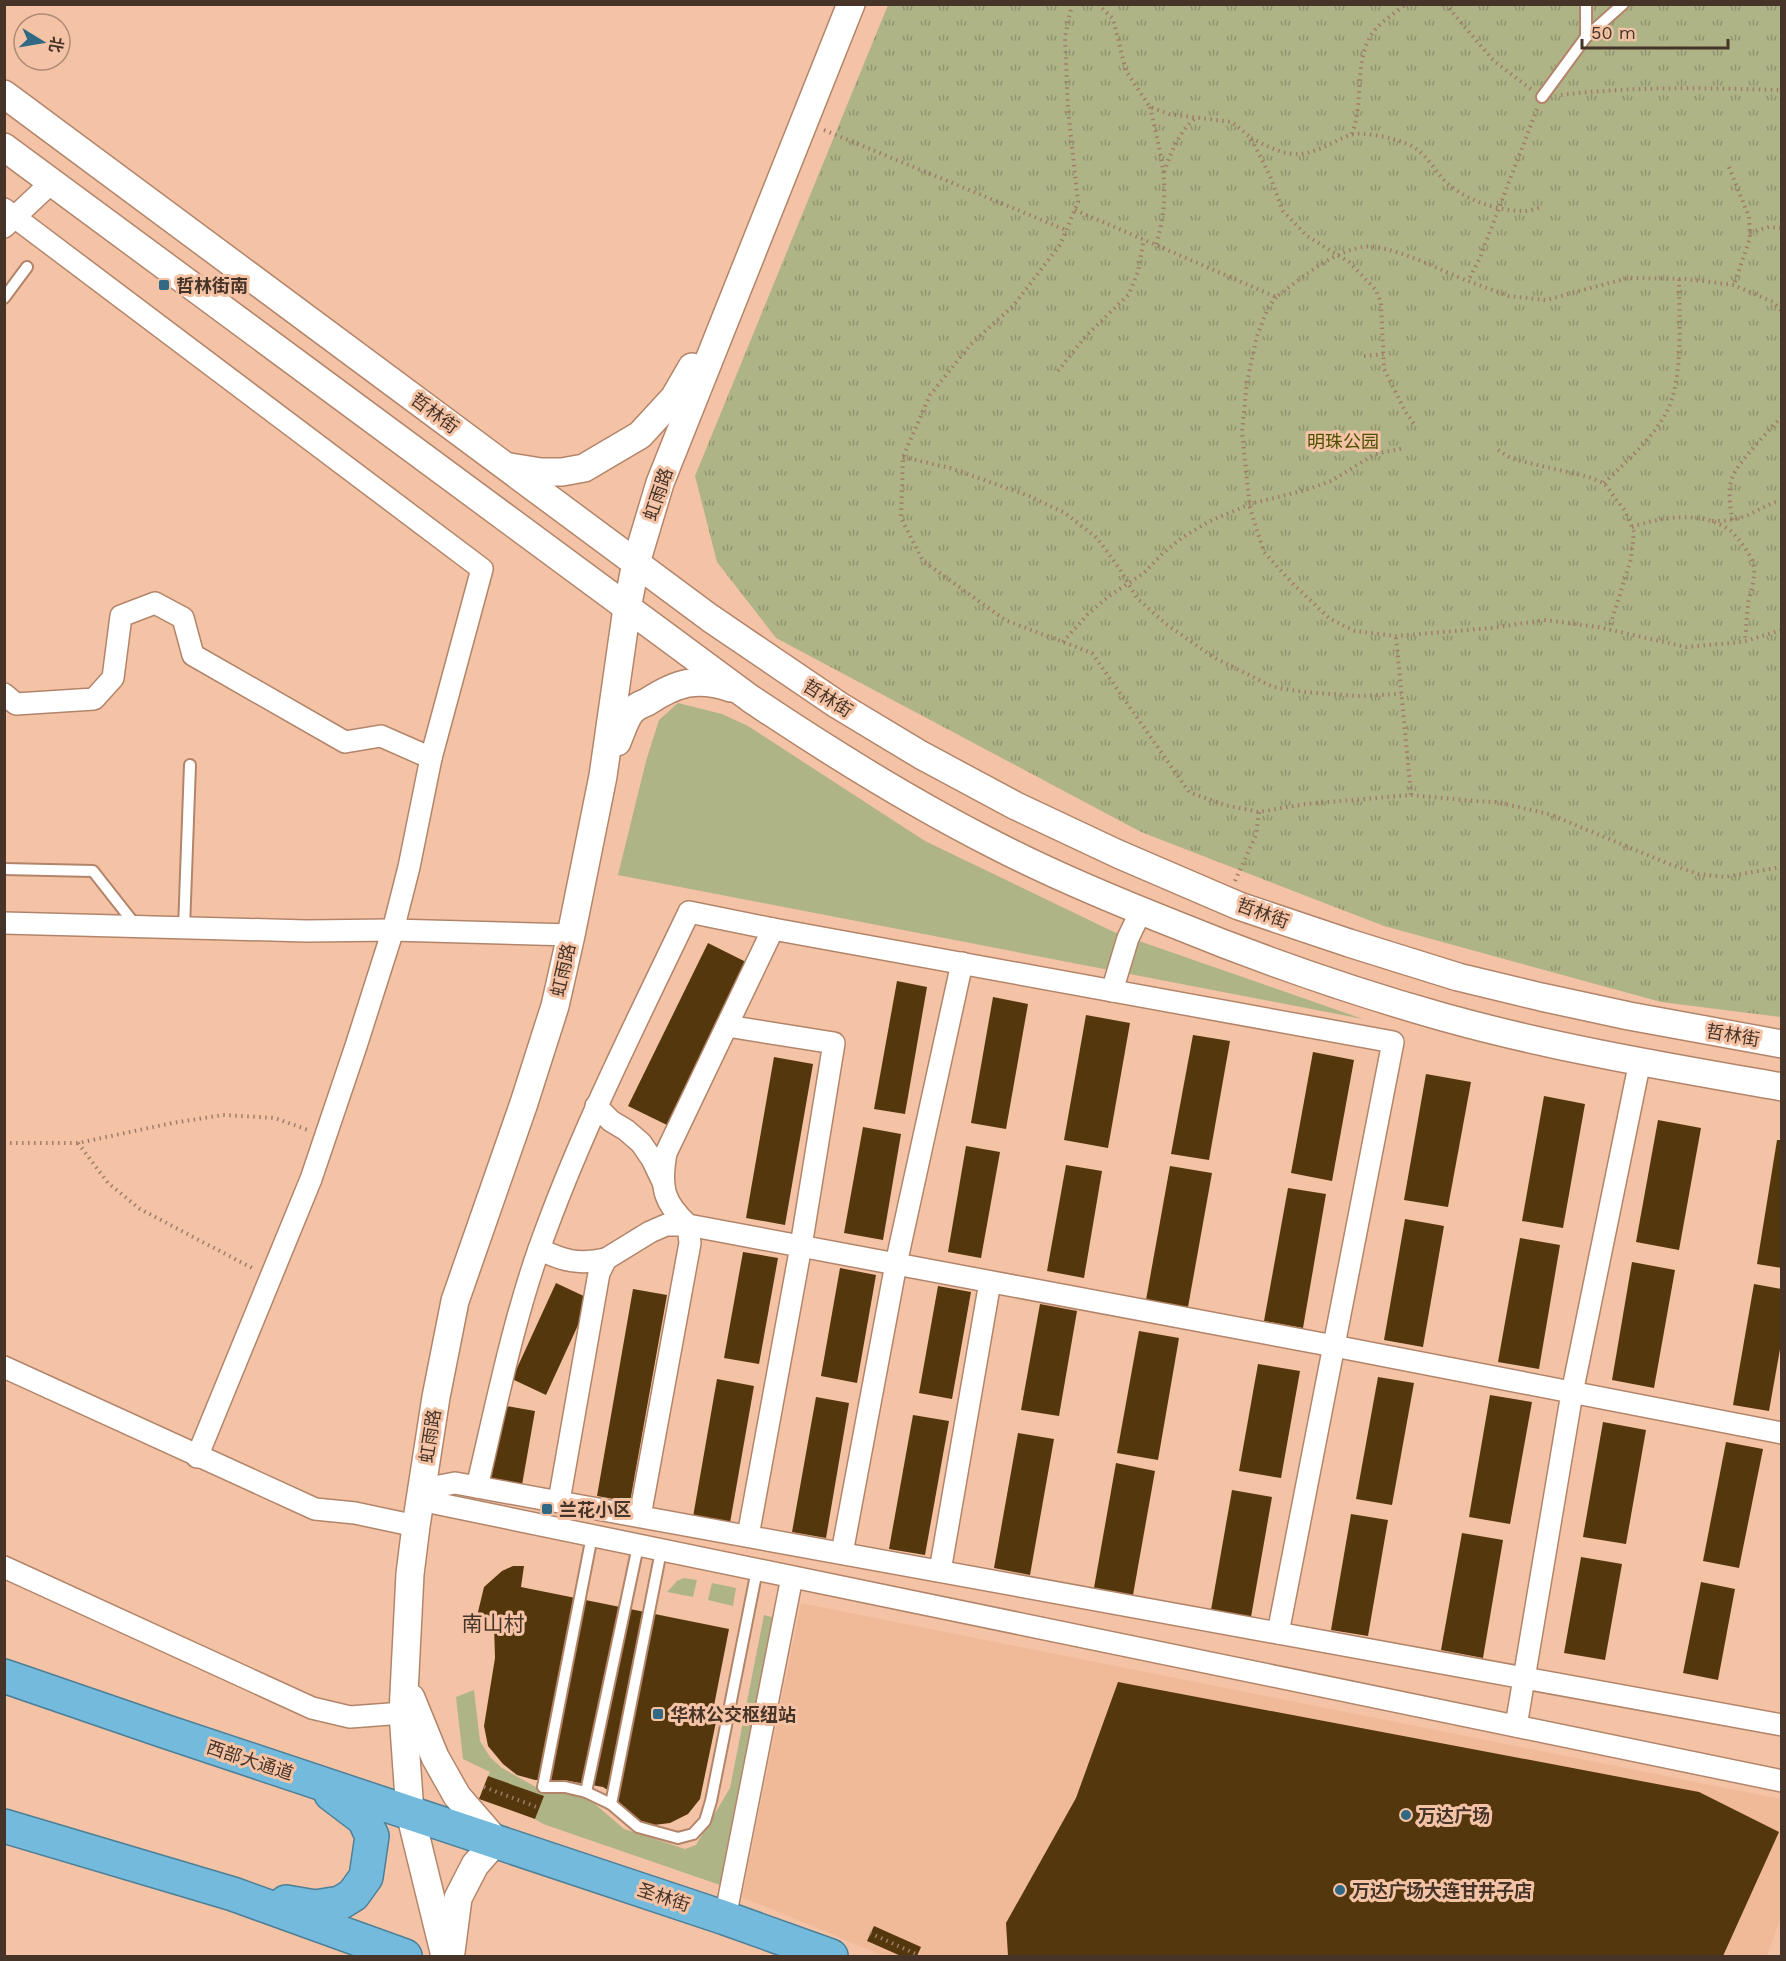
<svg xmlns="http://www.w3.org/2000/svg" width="1786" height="1961" viewBox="0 0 1786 1961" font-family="'Work Sans','Noto Sans SC',sans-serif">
<defs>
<pattern id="park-tufts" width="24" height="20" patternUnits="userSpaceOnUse" patternTransform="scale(1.5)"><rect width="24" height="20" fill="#afb487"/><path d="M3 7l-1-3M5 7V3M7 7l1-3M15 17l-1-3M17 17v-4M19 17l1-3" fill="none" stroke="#90936e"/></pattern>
</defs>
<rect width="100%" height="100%" fill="#f4c3a6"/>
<path fill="#f0b997" d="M801 1603 1781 1799V1917L1767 1956H884L742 1897Z"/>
<g fill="#afb487">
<path d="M678 703 722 714 748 726 925 841 1116 933 1363 1019 618 875 646 761 659 720Z"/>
<path d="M684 1578 697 1580 693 1597 667 1592 677 1581Z"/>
<path d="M712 1583 736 1588 733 1606 708 1600Z"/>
<path d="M764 1615 776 1618 723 1886 543 1824 535 1819 543 1796 488 1776 490 1772 463 1759 456 1697 474 1690 480 1741 490 1757 502 1768 548 1794 559 1793 579 1796 595 1804 624 1829 685 1849 696 1845 730 1788Z"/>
</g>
<path fill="url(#park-tufts)" d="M888 5H1781V1017L1661 1002 1384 926 1141 832 776 638 717 562 695 476Z"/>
<g fill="#54370c">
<path d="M708 943 746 962 667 1125 628 1106Z"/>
<path d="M897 981 927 987 905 1114 874 1109Z"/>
<path d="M993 997 1028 1004 1006 1129 971 1123Z"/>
<path d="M1086 1015 1130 1023 1108 1148 1064 1140Z"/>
<path d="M1193 1035 1230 1041 1209 1160 1171 1154Z"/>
<path d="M1313 1052 1354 1060 1332 1181 1291 1173Z"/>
<path d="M774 1057 813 1064 785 1225 746 1218Z"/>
<path d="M1426 1074 1471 1082 1448 1207 1404 1200Z"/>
<path d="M1544 1096 1585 1104 1563 1228 1522 1221Z"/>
<path d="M1658 1120 1701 1128 1679 1250 1636 1242Z"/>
<path d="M863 1127 901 1134 883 1240 844 1233Z"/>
<path d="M1777 1140H1782V1268L1757 1264Z"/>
<path d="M966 1146 1000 1152 981 1258 948 1252Z"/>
<path d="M1066 1165 1102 1171 1084 1278 1047 1271Z"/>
<path d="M1170 1166 1212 1173 1188 1307 1146 1300Z"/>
<path d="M1288 1188 1326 1194 1303 1328 1264 1321Z"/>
<path d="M1405 1219 1444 1226 1423 1347 1384 1340Z"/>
<path d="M1520 1238 1560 1245 1539 1369 1498 1362Z"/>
<path d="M743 1252 778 1258 759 1364 724 1358Z"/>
<path d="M1632 1262 1675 1270 1654 1388 1612 1380Z"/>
<path d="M840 1268 876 1275 857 1383 821 1376Z"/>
<path d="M556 1283 590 1299 546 1395 512 1379Z"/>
<path d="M1754 1284 1782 1289V1338L1769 1411 1733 1405Z"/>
<path d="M938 1286 971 1292 952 1399 919 1393Z"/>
<path d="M633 1289 667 1295 630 1502 597 1496Z"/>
<path d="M1040 1304 1077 1311 1059 1416 1021 1410Z"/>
<path d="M1139 1331 1179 1338 1158 1460 1117 1453Z"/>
<path d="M1258 1364 1300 1371 1281 1478 1239 1471Z"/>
<path d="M1378 1377 1414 1383 1392 1505 1356 1499Z"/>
<path d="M717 1379 754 1386 730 1523 693 1517Z"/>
<path d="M1490 1395 1532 1402 1510 1524 1469 1517Z"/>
<path d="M816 1397 849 1403 826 1538 792 1532Z"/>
<path d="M500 1405 535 1411 522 1485 486 1479Z"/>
<path d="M913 1415 949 1421 925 1555 889 1549Z"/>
<path d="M1603 1422 1646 1430 1626 1544 1583 1537Z"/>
<path d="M1018 1433 1054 1439 1030 1575 994 1568Z"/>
<path d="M1726 1442 1763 1449 1739 1568 1703 1561Z"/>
<path d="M1116 1463 1155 1471 1133 1595 1094 1588Z"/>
<path d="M1232 1490 1272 1497 1251 1617 1211 1610Z"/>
<path d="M1351 1514 1388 1520 1368 1636 1331 1630Z"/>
<path d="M1462 1533 1503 1540 1483 1658 1441 1650Z"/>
<path d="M1581 1557 1622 1564 1605 1660 1564 1653Z"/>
<path d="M513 1566H524L521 1587 729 1629 711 1721 716 1722 700 1799 688 1814 670 1823 654 1825 641 1821 630 1816 611 1792 603 1787 563 1780H535L517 1775 503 1764 488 1746 484 1726 495 1658 494 1625H479L478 1612 484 1587 502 1571Z"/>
<path d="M1701 1582 1735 1589 1718 1680 1683 1673Z"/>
<path d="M1118 1682 1699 1792 1779 1832 1723 1956H1008L1006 1923 1076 1798Z"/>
<path d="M488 1776 544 1796 535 1819 479 1799Z"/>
<path d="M874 1926 921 1947 917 1956H901L867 1941Z"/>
</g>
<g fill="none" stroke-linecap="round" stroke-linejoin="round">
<g stroke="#b2856a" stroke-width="14">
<g id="service">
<path d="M1586 37V4"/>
<path d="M1542 97 1586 37 1623 4"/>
<path d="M4 298 27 267"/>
<path d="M4 869 93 871 137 927"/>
<path d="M184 928 190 765"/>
<path d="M592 1536 543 1787H565L586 1792 611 1804 638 1827 678 1838 693 1834 705 1821 711 1801 757 1570"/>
<path d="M586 1792 638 1546"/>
<path d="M611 1804 661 1551"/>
</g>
</g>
<g stroke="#b2856a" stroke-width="24">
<g id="minor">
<path d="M4 209 482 569 431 758 409 867 393 930 356 1046 311 1179 197 1457"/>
<path d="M4 227 52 182"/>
<path d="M4 694 16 704 94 699 113 678 121 616 155 603 183 618 193 655 345 742 381 736 431 758"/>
<path d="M4 923 307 931 393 930 571 935"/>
<path d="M773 929 666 1153C660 1187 663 1202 688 1225L1334 1346 1782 1433"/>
<path d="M1112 991 1128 938 1141 911"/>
<path d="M727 1026 834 1043 801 1246 748 1536"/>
<path d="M596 1106 611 1121 626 1130 641 1143 652 1159 663 1182"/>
<path d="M539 1249C563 1261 579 1265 606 1259"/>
<path d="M4 1367 315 1509 355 1513 416 1526"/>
<path d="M477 1487C496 1407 512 1326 539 1249 580 1133 636 1023 689 912L773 929 1393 1042 1278 1633"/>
<path d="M420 1500 1782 1781"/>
<path d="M420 1500 434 1487 455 1483 1782 1725"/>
<path d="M559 1501 599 1273 606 1259 650 1232 666 1225H688L690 1243 640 1516"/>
<path d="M842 1553 896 1264 962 963"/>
<path d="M4 1567 312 1708 350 1717 403 1713"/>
<path d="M940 1571 990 1282"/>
<path d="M1516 1726 1572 1393 1640 1061"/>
<path d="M725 1918 792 1577"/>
</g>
</g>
<g stroke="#b2856a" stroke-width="30">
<g id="tertiary">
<path d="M4 94 710 618 838 705 921 755 1016 806 1118 854 1239 906 1349 943 1458 977 1541 997 1629 1016 1782 1044"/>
<path d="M4 147 751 699C830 752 910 802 995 845 1053 875 1113 900 1174 924 1262 960 1351 991 1443 1017 1554 1048 1668 1067 1782 1087"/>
<path d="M510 467 541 472H562L584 468 640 435 674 398 692 367"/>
<path d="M617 742C621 733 625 719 631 712 634 708 642 704 647 702 676 683 697 676 731 688"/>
<path d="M411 1698 435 1757 457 1796 496 1841 475 1865 458 1898 451 1952"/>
<path d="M445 1956 410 1813 403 1713 410 1574 416 1526 436 1397 455 1301 524 1103 555 1006 571 935 603 776 627 608 636 563 660 483 851 4"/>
</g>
</g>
<g stroke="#4d7f97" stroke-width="36">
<g id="trunk">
<path d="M4 1676 164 1731 725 1918 831 1956"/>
<path d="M4 1826 233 1894 405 1956"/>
<path d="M286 1902 315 1907 340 1903 353 1895 366 1877 372 1836 364 1819 331 1794"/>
</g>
</g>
<g stroke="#9f7d68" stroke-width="4" stroke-dasharray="1.5 4.5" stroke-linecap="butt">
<path d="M1072 4 1065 37 1068 109 1078 202 1060 245 1013 306 971 344 930 395 903 457 901 518 923 561 1005 620 1092 653 1189 792 1225 805 1259 812 1305 804 1411 795 1396 636"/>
<path d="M1098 4 1113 19 1126 71 1150 107 1169 114 1232 122 1251 138 1270 176 1283 211 1307 236 1349 262 1376 290 1381 303 1384 369 1405 411 1414 424"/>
<path d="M1445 4 1494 61 1532 90"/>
<path d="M1561 95C1634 86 1708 88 1782 90"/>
<path d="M1150 107C1158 142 1168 177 1163 213 1162 224 1159 234 1156 245"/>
<path d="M1537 109 1479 260 1468 281 1509 296 1546 300 1628 278 1686 279 1734 285 1773 302 1782 311"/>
<path d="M824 130 1066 230"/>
<path d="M1352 134C1364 103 1354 63 1371 35 1379 23 1395 13 1406 4"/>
<path d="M1251 138C1265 145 1279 153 1294 154 1315 155 1331 142 1350 135 1362 131 1393 138 1405 143 1421 148 1431 164 1441 177 1461 199 1496 211 1525 211 1530 211 1537 208 1543 207"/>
<path d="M1729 167 1749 217 1750 238 1734 285"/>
<path d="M1164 172C1171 152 1178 134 1194 119"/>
<path d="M1075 210 1276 297C1302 278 1331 252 1363 247 1386 242 1444 272 1468 281"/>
<path d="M1750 232 1769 227 1782 228"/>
<path d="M1276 297 1268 308 1257 336 1247 382 1242 432 1250 508 1264 552 1294 585 1330 619 1355 631 1396 636 1492 628 1544 620 1598 627 1686 647 1742 642 1782 630"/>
<path d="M1364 356 1384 354"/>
<path d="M1058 371 1085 337 1129 294 1138 272 1144 239"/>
<path d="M1498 450 1512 459 1589 477 1604 483 1625 511 1634 532 1631 559 1609 629"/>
<path d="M903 457 950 468 1029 496 1065 513 1097 538 1119 568 1137 598 1166 624 1213 657 1273 687 1304 692 1358 696 1401 694"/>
<path d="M1604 483C1624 464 1655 436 1667 411 1684 378 1679 316 1679 279"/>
<path d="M1732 520C1731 507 1727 491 1732 478 1737 463 1770 430 1782 416"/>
<path d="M1712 521C1724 521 1734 520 1746 516 1758 511 1768 503 1782 501"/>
<path d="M1632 527C1660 517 1703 510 1729 530 1733 532 1736 537 1739 540 1744 546 1751 556 1753 563 1757 576 1750 592 1748 604 1747 616 1746 629 1745 641"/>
<path d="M1063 642 1087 615 1109 596 1144 573 1163 553 1183 537 1208 522 1250 504 1302 491 1331 481 1375 454 1404 448"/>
<path d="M1411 795 1474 801 1496 802 1549 814 1669 864 1699 874 1724 877 1782 867"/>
<path d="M1235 881 1256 835 1259 812"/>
<path d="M4 1143H78L172 1123 223 1115 275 1118 308 1130"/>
<path d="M78 1143 108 1183 140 1209 254 1269"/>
<path d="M484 1787 539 1808"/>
<path d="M870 1933 918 1955"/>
</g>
<use href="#service" stroke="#fff" stroke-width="10"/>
<use href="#minor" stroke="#fff" stroke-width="21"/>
<use href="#tertiary" stroke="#fff" stroke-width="27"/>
<use href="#trunk" stroke="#73badc" stroke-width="33"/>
</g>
<g fill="#316883" stroke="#f4c3a6" stroke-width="2">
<rect x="158" y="279" width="12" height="12" rx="3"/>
<rect x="541" y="1503" width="12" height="12" rx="3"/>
<rect x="652" y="1708" width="12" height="12" rx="3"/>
<circle cx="1406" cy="1815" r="6"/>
<circle cx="1340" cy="1890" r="6"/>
</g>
<g text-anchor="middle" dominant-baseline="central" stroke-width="6" stroke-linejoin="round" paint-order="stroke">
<g font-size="18" font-weight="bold" fill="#473428" stroke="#f4c3a6" text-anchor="start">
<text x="176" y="285">哲林街南</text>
<text x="559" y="1509">兰花小区</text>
<text x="670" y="1714">华林公交枢纽站</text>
<text x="1418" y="1815">万达广场</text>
<text x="1352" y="1890">万达广场大连甘井子店</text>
</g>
<g font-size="18" fill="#473428" stroke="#f4c3a6">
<text transform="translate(435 413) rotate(37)">哲林街</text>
<text transform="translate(658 494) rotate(-71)">虹雨路</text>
<text transform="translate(828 698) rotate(32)">哲林街</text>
<text transform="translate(1263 913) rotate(20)">哲林街</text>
<text transform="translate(563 970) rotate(-77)">虹雨路</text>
<text transform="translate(1733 1035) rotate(10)">哲林街</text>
<text transform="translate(430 1436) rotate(-81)">虹雨路</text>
<text transform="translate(250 1760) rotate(18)">西部大通道</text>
<text transform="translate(664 1897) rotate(18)">圣林街</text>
</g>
<g font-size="18" fill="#4d5000" stroke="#f4c3a6">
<text x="1343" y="441">明珠公园</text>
</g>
<g font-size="21" fill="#473428" stroke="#f4c3a6">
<text x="493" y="1623">南山村</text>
</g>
</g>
<rect width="1786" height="1961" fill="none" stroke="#473428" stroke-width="12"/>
<g transform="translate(42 42) rotate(101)"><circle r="28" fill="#f4c3a6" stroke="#af8a74" stroke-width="1.5"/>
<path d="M0-4.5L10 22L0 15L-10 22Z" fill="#316883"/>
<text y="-9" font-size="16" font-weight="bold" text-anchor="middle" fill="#473428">北</text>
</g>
<path d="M1582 39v9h146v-9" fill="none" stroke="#473428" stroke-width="3"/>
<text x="1591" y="39" font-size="18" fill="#473428" stroke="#f4c3a6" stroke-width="4.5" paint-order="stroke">50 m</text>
</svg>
